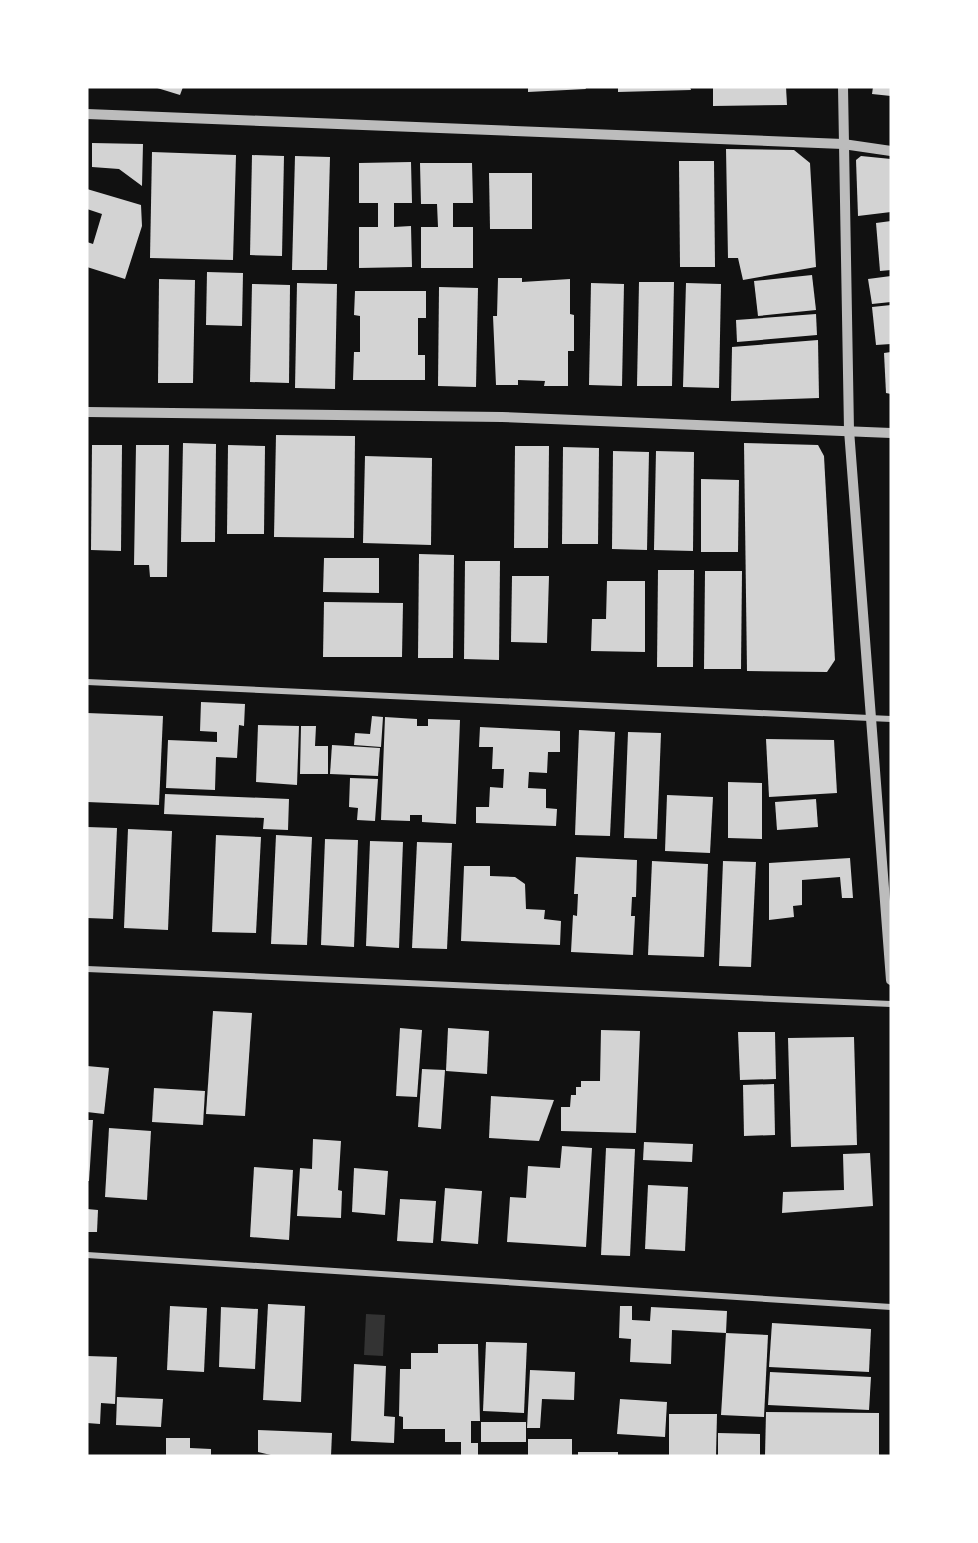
<svg xmlns="http://www.w3.org/2000/svg" width="978" height="1543" viewBox="0 0 978 1543" font-family="'PT Sans Narrow',sans-serif">
<rect width="100%" height="100%" fill="#111"/>
<path fill="#333" d="M366 1314 385 1315 383 1356 364 1355Z"/>
<g fill="#d3d3d3">
<path d="M154 87H183L180 95Z"/>
<path d="M528 87H585L586 89 528 92Z"/>
<path d="M618 87H690L691 90 618 92Z"/>
<path d="M713 87H786L787 105 713 106Z"/>
<path d="M873 87H891V96L872 94Z"/>
<path d="M92 143 143 144 142 186 119 169 92 167Z"/>
<path d="M726 149 794 150 810 163 816 267 743 280 738 258H728Z"/>
<path d="M152 152 236 155 233 260 150 258Z"/>
<path d="M252 155 284 156 282 256 250 255Z"/>
<path d="M295 156 330 157 327 270H292Z"/>
<path d="M861 156 891 159V212L858 216 856 160Z"/>
<path d="M679 161H714L715 267H680Z"/>
<path d="M411 162 412 203H394V227L411 226 412 267 359 268V227H378V203H359V163Z"/>
<path d="M420 163H472L473 203H453V227H473V268H421V227H438L437 204H421Z"/>
<path d="M489 173H532V229H490Z"/>
<path d="M87 189 141 205 142 226 125 279 87 267V242L93 244 102 214 87 209Z"/>
<path d="M891 221V270L880 271 876 223Z"/>
<path d="M207 272 243 273 242 326 206 325Z"/>
<path d="M812 275 816 310 758 316 754 281Z"/>
<path d="M891 276V302L872 304 868 279Z"/>
<path d="M498 278H522V282L570 279V314L574 315V351H568V386H544L545 381 518 380V385H496L493 316H497Z"/>
<path d="M159 279 195 280 193 383H158Z"/>
<path d="M639 282H674L672 386H637Z"/>
<path d="M297 283 337 284 335 389 295 388Z"/>
<path d="M591 283 624 284 622 386 589 385Z"/>
<path d="M686 283 721 284 719 388 683 387Z"/>
<path d="M252 284 290 285 289 383 250 382Z"/>
<path d="M439 287 478 288 476 387 438 386Z"/>
<path d="M355 291H426V318H418V355H425V380H353L354 352H360V316L354 315Z"/>
<path d="M891 305V344L876 345 872 307Z"/>
<path d="M816 314 817 335 737 342 736 320Z"/>
<path d="M818 340 819 398 731 401 732 347Z"/>
<path d="M891 352V394L886 393 884 353Z"/>
<path d="M276 435 355 436 354 538 274 537Z"/>
<path d="M183 443 216 444 215 542H181Z"/>
<path d="M744 443 818 445 824 456 835 660 827 672 747 671Z"/>
<path d="M92 445H122L121 551 91 550Z"/>
<path d="M136 445H169L167 577H150L149 565H134Z"/>
<path d="M228 445 265 446 264 534H227Z"/>
<path d="M515 446H549L548 548H514Z"/>
<path d="M563 447 599 448 598 544H562Z"/>
<path d="M613 451 649 452 647 550 612 549Z"/>
<path d="M656 451 694 452 693 551 654 550Z"/>
<path d="M365 456 432 458 431 545 363 543Z"/>
<path d="M701 479 739 480 738 552H701Z"/>
<path d="M419 554 454 555 453 658H418Z"/>
<path d="M324 558H379V593L323 592Z"/>
<path d="M465 561H500L499 660 464 659Z"/>
<path d="M658 570H694L693 667H657Z"/>
<path d="M705 571H742L741 669H704Z"/>
<path d="M512 576H549L547 643 511 642Z"/>
<path d="M607 581H645V652L591 651 592 619H606Z"/>
<path d="M324 602 403 603 402 657H323Z"/>
<path d="M201 702 245 704 244 726 239 725 237 758 216 757 215 790 166 788 168 740 217 742V732L200 731Z"/>
<path d="M87 713 163 716 159 805 87 802Z"/>
<path d="M372 716 383 717 381 747 354 745 355 733 370 734Z"/>
<path d="M385 717 417 719V726H428V719L460 720 456 824 422 822V815H410V821L381 820Z"/>
<path d="M258 725 299 726 297 785 256 782Z"/>
<path d="M301 726H316L315 746H328V774H300Z"/>
<path d="M480 727 560 731V752H548L547 773 529 772 528 788 546 789V808L557 809 556 826 476 823V807H489L490 787 503 788 504 769H492L493 747H479Z"/>
<path d="M579 730 615 732 610 836 575 835Z"/>
<path d="M628 732 661 733 657 839 624 838Z"/>
<path d="M766 739 834 740 837 793 769 797Z"/>
<path d="M332 745 380 748 378 776 330 774Z"/>
<path d="M350 778 378 779 375 821 357 820 358 808 349 807Z"/>
<path d="M728 782 762 783V839L728 838Z"/>
<path d="M165 794 289 799 288 830 263 829 264 818 164 814Z"/>
<path d="M667 795 713 797 710 853 665 851Z"/>
<path d="M816 799 818 827 777 830 775 802Z"/>
<path d="M87 827 117 828 113 919 87 918Z"/>
<path d="M128 829 172 831 168 930 124 928Z"/>
<path d="M216 835 261 837 256 933 212 932Z"/>
<path d="M276 835 312 837 307 945 271 944Z"/>
<path d="M325 839 358 840 354 947 321 945Z"/>
<path d="M370 841 403 842 399 948 366 946Z"/>
<path d="M417 842 452 843 447 949 412 948Z"/>
<path d="M576 857 637 860 636 897H632L631 916H635L633 955 571 952 573 915 577 916 578 894H574Z"/>
<path d="M850 858 853 898H842L840 877 802 880V905L793 906 794 917 769 920V863Z"/>
<path d="M652 861 708 864 704 957 648 955Z"/>
<path d="M723 861 756 862 751 967 719 966Z"/>
<path d="M464 866H490V876L515 877 525 884 526 909 545 910 544 919 561 921 560 945 461 941Z"/>
<path d="M213 1011 252 1013 245 1116 206 1114Z"/>
<path d="M400 1028 422 1030 417 1097 396 1096Z"/>
<path d="M448 1028 489 1031 487 1074 446 1071Z"/>
<path d="M601 1030 640 1031 636 1133 561 1131V1107H570L571 1095H576V1087H581V1081H600Z"/>
<path d="M738 1032H775L776 1079 740 1080Z"/>
<path d="M854 1037 857 1145 791 1147 788 1038Z"/>
<path d="M87 1066 109 1068 104 1114 87 1112Z"/>
<path d="M422 1069 445 1070 441 1129 418 1127Z"/>
<path d="M774 1084 775 1135 744 1136 743 1085Z"/>
<path d="M154 1088 205 1091 203 1125 152 1122Z"/>
<path d="M491 1096 554 1100 539 1141 489 1138Z"/>
<path d="M87 1120H93L89 1181H87Z"/>
<path d="M109 1128 151 1131 147 1200 105 1197Z"/>
<path d="M313 1139 341 1141 338 1190 342 1191 341 1218 297 1216 300 1168 312 1169Z"/>
<path d="M644 1142 693 1144 692 1162 643 1160Z"/>
<path d="M562 1146 592 1148 586 1247 507 1242 510 1197 526 1198 528 1166 560 1168Z"/>
<path d="M606 1148 635 1149 630 1256 601 1255Z"/>
<path d="M870 1153 873 1206 782 1213 783 1192 844 1190 843 1154Z"/>
<path d="M254 1167 293 1170 289 1240 250 1237Z"/>
<path d="M354 1168 388 1171 385 1215 352 1212Z"/>
<path d="M648 1185 688 1187 685 1251 645 1249Z"/>
<path d="M445 1188 482 1191 478 1244 441 1241Z"/>
<path d="M400 1199 436 1201 433 1243 397 1241Z"/>
<path d="M87 1209 98 1210 97 1232H87Z"/>
<path d="M268 1304 305 1306 301 1402 263 1400Z"/>
<path d="M170 1306 207 1308 204 1372 167 1370Z"/>
<path d="M620 1306H632V1320L650 1321 651 1307 727 1311 726 1333 672 1330 671 1364 630 1362 631 1339 619 1338Z"/>
<path d="M221 1307 258 1309 255 1369 219 1367Z"/>
<path d="M772 1323 871 1329 869 1372 769 1367Z"/>
<path d="M726 1333 768 1335 764 1417 721 1415Z"/>
<path d="M486 1342 527 1343 524 1413 483 1411Z"/>
<path d="M438 1344H478L480 1421H471V1443H478V1456H461V1442H445V1429H403V1417L399 1416 400 1369H411V1353H438Z"/>
<path d="M87 1356 117 1357 115 1404 101 1403 100 1424 87 1423Z"/>
<path d="M354 1364 386 1366 384 1416 395 1417 394 1443 351 1441Z"/>
<path d="M530 1370 575 1372 574 1400 542 1399 540 1428H527Z"/>
<path d="M770 1372 871 1377 869 1410 768 1405Z"/>
<path d="M117 1397 163 1399 161 1427 116 1425Z"/>
<path d="M620 1399 667 1402 665 1437 617 1434Z"/>
<path d="M766 1412 879 1413V1456H765Z"/>
<path d="M669 1414H717L716 1456H669Z"/>
<rect x="481" y="1422" width="45" height="20"/>
<path d="M258 1430 332 1433 331 1456H275L258 1452Z"/>
<path d="M718 1433 760 1434V1456H718Z"/>
<path d="M166 1438H190V1448L211 1449V1456H166Z"/>
<rect x="528" y="1439" width="44" height="17"/>
<rect x="578" y="1452" width="40" height="4"/>
</g>
<g fill="none" stroke-linecap="round" stroke-linejoin="round">
<g stroke="#bcbcbc" stroke-width="6">
<path d="M87 682 891 719"/>
<path d="M87 969 891 1004"/>
<path d="M87 1255 891 1307"/>
</g>
<g stroke="#bcbcbc" stroke-width="10">
<path d="M843 87 849 430 891 980"/>
<path d="M87 114 843 144 891 151"/>
<path d="M87 412 502 417 891 433"/>
</g>
</g>
<rect width="978" height="1543" fill="none" stroke="#ffffff" stroke-width="177"/>
</svg>
